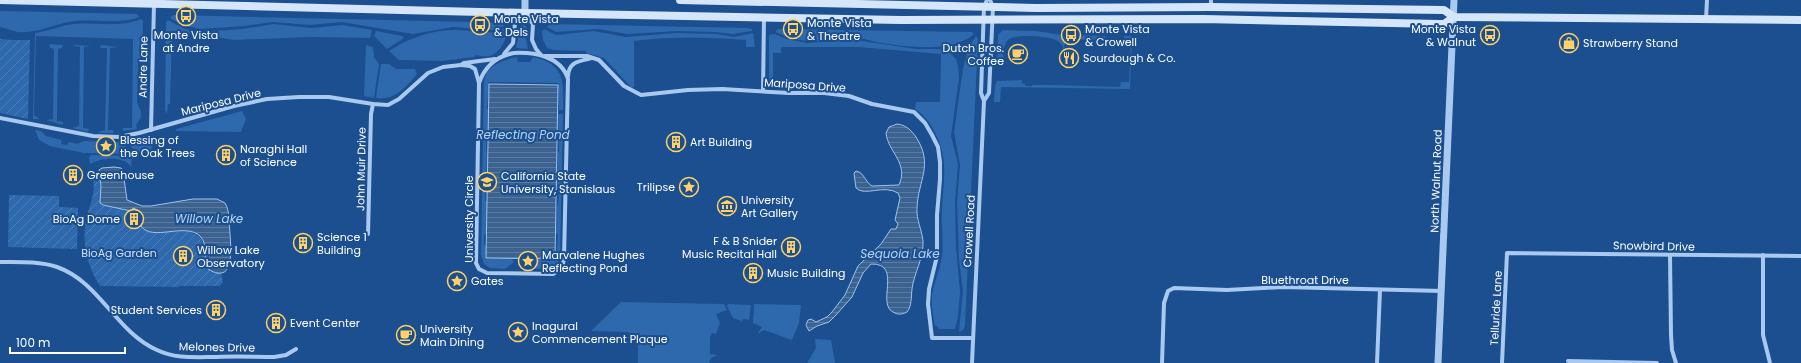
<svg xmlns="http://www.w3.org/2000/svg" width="1801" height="363" viewBox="0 0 1801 363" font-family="Poppins,sans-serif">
<defs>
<pattern id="garden-furrows" width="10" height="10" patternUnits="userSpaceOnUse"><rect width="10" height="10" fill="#2e69ad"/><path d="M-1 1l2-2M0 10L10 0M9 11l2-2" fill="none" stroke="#4d80b9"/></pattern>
<pattern id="water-rules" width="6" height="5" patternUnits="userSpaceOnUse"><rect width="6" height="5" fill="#3c6290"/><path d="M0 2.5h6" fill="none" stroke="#597aa1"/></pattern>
</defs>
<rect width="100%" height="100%" fill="#1b4f8f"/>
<g fill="#2e69ad">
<path d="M0 11 137 14 139 17C118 25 96 19 75 21 56 23 37 34 18 32 12 31 6 28 0 27Z"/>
<path d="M173 15 475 22 476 25 481 26 482 22 501 23 504 26 494 30 453 27 413 34 342 22 310 25 272 22 245 26 200 29 183 25 170 18Z"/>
<path d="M141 19 143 21 142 53 138 64 137 102 141 112V117L136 125 137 129 123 131V128H132L133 39 36 36 34 115 40 119H33L35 33C49 31 62 25 75 24 97 22 120 28 141 19Z"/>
<path d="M168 20 185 29 203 32 242 29 274 24 311 28 343 25 372 30 370 38 311 37 233 40 204 34 172 33 170 104H168L167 114 165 110 166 26V22Z"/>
<path d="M550 24 748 28 752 29V31L733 34 716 32 677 31 628 34 598 29 556 32 547 27Z"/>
<path d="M521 25 526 26V39L528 49 516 48Z"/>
<path d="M505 28 508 30C506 41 497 60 482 56 480 56 478 55 476 55L474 57 442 61 399 60 389 51C408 38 434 29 457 30 474 30 490 37 505 28Z"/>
<path d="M544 29 556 35 594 31 625 37 677 33 716 34 734 37 753 33 755 47H746V40C708 37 672 36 634 41V87L632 88 604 58 586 53V51L554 50 547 48 543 40 542 31Z"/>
<path d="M778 29 972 32 974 34C953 53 908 47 882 43 873 42 865 38 856 38 845 37 835 40 825 41 809 42 792 40 778 33L775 32Z"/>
<path d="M1003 30 1036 31 1062 35 1105 36V39L1083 40 1082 39H1067V40L1065 41 1063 60V47C1061 44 1060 42 1056 40 1047 36 1013 33 1007 41 1002 47 1004 56 1003 63H997L998 35Z"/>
<path d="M376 31 402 36 404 38 387 49 374 36Z"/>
<path d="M774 34 787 39 807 43 855 40 916 49H939L949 52 956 59 958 65 959 78 951 136 958 164 955 202 956 248 960 292 958 316 955 329H939L936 325 935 326C933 316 931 305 932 295 934 282 940 270 942 256 944 241 941 225 942 210 943 180 950 158 933 129 929 121 923 114 915 109L916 102H940L941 54 858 47H781V53H773V86H778L779 88 771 86 769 82V35Z"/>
<path d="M976 36 978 39 965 326 963 330 959 332 963 291 959 259 957 203 960 165 954 132 963 69 969 46Z"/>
<path d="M1124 36H1132L1130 89 1001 87 1000 102H994L995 86 997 81 1022 80V83L1025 84V86H1032V82V85H1054L1120 87 1121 82H1129L1131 41 1124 40Z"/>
<path d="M50 44 63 45 62 48 58 49 57 121 63 122V125L46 120 53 119 54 49 49 47Z"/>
<path d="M74 45 91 46 84 47 83 128 89 129 88 132 72 128 79 126 80 47 74 46Z"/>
<path d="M101 45 118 47 110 48 108 130H114L113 133H100L98 132 105 130 107 48H100Z"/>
<path d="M366 45 373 47 374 57 379 64 374 98 364 96Z"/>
<path d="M517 57 518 62H530L533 57C565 64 564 82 563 110H559L558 83 489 82 487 108 488 109V139L486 140V151L487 152 485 201H487L486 234 484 235V245H486V259H512L514 262 505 269 490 268 484 264 481 255 484 82C486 66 502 60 517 57Z"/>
<path d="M381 64H389L396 69H415L417 74C406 87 395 101 376 98Z"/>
<path d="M242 111 246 119 241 132 176 131V129Z"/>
<path d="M558 114H563L560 257C559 264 555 268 548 270V268H543V269H537L528 262 529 260H556L558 234H556L557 206 558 205 559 190 557 189 558 152H559Z"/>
<path d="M35 130 41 131 46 136 62 140 61 144 67 145 69 142 77 144 84 141 119 142 126 147 131 154 84 153 50 146 39 140Z"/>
<path d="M154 136 151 153 136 152 127 142Z"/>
<path d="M91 155 132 156 131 167C125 155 100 158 90 164L89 158Z"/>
<path d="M621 302 724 304 727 310 716 314 720 323 716 334 712 333 710 337V354L718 355 711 358 709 363H638V342L628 332 591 331Z"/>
<path d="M728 304 751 305 749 320 743 319 742 321 733 318 727 306Z"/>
<path d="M754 304 801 305 799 323 792 340 764 330 757 334 762 327 753 323Z"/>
<path d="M815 339 831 340 835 363H807L816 348Z"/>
</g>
<g fill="url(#garden-furrows)">
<path d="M0 39 12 40H30L28 119 0 113Z"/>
<path d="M98 172 101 186 100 199 103 205 131 211 133 208C142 212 142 218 141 226L148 232 189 231 200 237 205 247 206 266 217 273H221L223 282 220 286H179V287L100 286C86 264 81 241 87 215 92 199 96 191 92 173Z"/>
<path d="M9 195 59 196V207L78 208 77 249 8 247Z"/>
</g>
<g fill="url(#water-rules)" stroke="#9cc4f0">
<path d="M489 84 558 85 555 259 486 258Z"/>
<path d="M897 124C906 125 911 130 916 137 934 165 918 180 917 208 916 219 922 230 923 241 924 258 914 273 912 289 911 297 912 306 907 312 903 314 899 315 895 313 874 306 904 263 871 264L863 273 852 297 835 316 829 322 817 326 809 331 806 325 808 320 811 319 816 322 827 317 832 312 845 295 858 266 881 244 891 229H896L898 224 895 220 900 198 898 193C883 184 865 197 856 188L854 173 856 171C864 172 865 182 872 186L899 185C909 163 888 152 886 133L889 127Z"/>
<path d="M114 167 121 168 123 171 127 200 142 206H151L193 199H217L225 203C230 211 229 224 230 234 231 248 235 286 208 269 203 260 209 245 200 236 185 222 152 242 141 226 142 218 142 211 133 208L131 211 103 205 100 203 101 186 99 170 102 168Z"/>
</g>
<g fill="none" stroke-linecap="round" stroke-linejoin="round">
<g stroke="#a9c9ee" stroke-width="4">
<path d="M1211 0V7"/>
<path d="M1706 19 1707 0"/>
<path d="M514 53C534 52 561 56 568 79L564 259 562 268 553 274 487 273 479 269 476 263 479 83C485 66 497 56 514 53Z"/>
<path d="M504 54 513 43 515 23 525 13 533 24 532 40 536 49 541 55"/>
<path d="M545 56H587L599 60 624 86 641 95 688 90 722 89 789 93H824L849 96 872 104 914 112 925 123 932 135 938 147 940 162V179L937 215V256L929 289 928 304 932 338H973"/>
<path d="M461 65 470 66 475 69 479 83"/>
<path d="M568 76C569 61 579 62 591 58"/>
<path d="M763 91 764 18"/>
<path d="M984 101 989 93 993 7 990 0"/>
<path d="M0 118 93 136 119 137 139 133 234 106 267 99 299 97H329L373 104 388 105 399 99 428 73 443 67 461 65 464 63 495 59"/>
<path d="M151 130 154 4"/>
<path d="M368 234 371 114 373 104"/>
<path d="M1670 255 1671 335 1672 350 1676 363"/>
<path d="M1763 255V335L1770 363"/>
<path d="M0 262C19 262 39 261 57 267 100 282 116 332 157 350 175 359 196 357 217 357 236 356 255 357 274 357L286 355 296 349"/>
<path d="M1568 361 1657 363"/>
<path d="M972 363 984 101 981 93 984 7 987 0"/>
<path d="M1162 363 1164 303 1168 291 1174 288 1227 290 1283 287 1442 291"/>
<path d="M1377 363 1380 290"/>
<path d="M1502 363 1507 253 1801 256"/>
</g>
<g stroke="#a9c9ee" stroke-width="7">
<path d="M525 13V0"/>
<path d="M1438 363 1454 0"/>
</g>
<g stroke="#d6e6fa" stroke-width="8">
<path d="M0 0 525 13 901 20 1203 19 1440 24H1444L1454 17"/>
<path d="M680 0 1036 8 1211 7 1444 10 1454 17 1801 20"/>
</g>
</g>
<defs>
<g id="bus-ring" transform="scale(1)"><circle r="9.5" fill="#1b4f8f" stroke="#ffd166" stroke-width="1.5"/><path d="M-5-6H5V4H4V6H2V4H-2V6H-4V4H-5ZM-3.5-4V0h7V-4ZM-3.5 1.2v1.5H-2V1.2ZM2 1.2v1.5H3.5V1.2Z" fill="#ffd166"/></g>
<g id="shop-ring" transform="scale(1)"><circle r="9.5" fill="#1b4f8f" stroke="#ffd166" stroke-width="1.5"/><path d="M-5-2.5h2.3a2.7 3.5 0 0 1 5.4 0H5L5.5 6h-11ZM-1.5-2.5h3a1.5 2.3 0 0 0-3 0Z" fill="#ffd166"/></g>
<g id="cafe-ring" transform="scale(1)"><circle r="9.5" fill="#1b4f8f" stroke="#ffd166" stroke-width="1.5"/><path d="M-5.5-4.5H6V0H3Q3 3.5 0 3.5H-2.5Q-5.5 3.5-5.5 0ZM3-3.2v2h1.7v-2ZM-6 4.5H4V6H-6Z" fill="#ffd166"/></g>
<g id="restaurant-ring" transform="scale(1)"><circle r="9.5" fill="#1b4f8f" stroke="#ffd166" stroke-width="1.5"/><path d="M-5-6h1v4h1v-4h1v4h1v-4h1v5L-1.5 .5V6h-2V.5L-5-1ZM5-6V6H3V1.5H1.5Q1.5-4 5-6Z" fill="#ffd166"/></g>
<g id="building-ring" transform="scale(1)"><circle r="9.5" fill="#1b4f8f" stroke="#ffd166" stroke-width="1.5"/><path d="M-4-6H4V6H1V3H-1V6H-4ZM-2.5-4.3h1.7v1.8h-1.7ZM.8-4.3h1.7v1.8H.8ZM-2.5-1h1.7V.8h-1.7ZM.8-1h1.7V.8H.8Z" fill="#ffd166"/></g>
<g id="sight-ring" transform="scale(1)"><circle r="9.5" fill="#1b4f8f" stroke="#ffd166" stroke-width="1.5"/><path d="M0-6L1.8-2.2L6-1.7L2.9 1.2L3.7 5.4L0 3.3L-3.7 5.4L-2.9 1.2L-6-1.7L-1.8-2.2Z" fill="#ffd166"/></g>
<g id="university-ring" transform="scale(1)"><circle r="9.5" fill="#1b4f8f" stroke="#ffd166" stroke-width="1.5"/><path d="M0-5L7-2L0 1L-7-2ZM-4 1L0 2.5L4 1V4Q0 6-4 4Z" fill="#ffd166"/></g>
<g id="museum-ring" transform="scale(1)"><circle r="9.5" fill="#1b4f8f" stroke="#ffd166" stroke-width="1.5"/><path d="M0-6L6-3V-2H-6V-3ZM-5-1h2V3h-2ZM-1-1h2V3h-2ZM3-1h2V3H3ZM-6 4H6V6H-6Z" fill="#ffd166"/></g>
</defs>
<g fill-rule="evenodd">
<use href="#bus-ring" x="186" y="16"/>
<use href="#bus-ring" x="480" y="25"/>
<use href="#bus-ring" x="793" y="29"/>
<use href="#bus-ring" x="1071" y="35"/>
<use href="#bus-ring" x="1490" y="35"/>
<use href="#shop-ring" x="1569" y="43"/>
<use href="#cafe-ring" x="1018" y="54"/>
<use href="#restaurant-ring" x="1069" y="58"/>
<use href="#building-ring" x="676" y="142"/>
<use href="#sight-ring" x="106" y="146"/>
<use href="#building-ring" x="226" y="155"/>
<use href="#building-ring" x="73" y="175"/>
<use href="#university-ring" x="487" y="182"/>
<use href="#sight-ring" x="689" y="187"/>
<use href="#museum-ring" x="727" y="206"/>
<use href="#building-ring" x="134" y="219"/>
<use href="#building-ring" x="303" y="243"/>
<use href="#building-ring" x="791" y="247"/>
<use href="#building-ring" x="183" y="256"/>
<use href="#sight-ring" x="528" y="261"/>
<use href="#building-ring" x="753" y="273"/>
<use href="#sight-ring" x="457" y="281"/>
<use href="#building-ring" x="216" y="310"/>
<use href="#building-ring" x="276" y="323"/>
<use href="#sight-ring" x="518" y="332"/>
<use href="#cafe-ring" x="406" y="335"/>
</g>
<g text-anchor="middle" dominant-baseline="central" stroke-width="4" stroke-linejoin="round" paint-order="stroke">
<g font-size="11" fill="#fff" stroke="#1b4f8f" text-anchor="start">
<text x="494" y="19">Monte Vista<tspan x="494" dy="13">&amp; Dels</tspan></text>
<text x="807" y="23">Monte Vista<tspan x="807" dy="13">&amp; Theatre</tspan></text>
<text x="1085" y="29">Monte Vista<tspan x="1085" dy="13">&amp; Crowell</tspan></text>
<text x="1476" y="29" text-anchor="end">Monte Vista<tspan x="1476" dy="13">&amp; Walnut</tspan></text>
<text x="186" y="35" text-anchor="middle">Monte Vista<tspan x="186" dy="13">at Andre</tspan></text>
<text x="1583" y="43">Strawberry Stand</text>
<text x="1004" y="48" text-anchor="end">Dutch Bros.<tspan x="1004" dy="13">Coffee</tspan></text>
<text x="1083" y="58">Sourdough &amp; Co.</text>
<text x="120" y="140">Blessing of<tspan x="120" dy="13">the Oak Trees</tspan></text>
<text x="690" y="142">Art Building</text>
<text x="240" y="149">Naraghi Hall<tspan x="240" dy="13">of Science</tspan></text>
<text x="87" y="175">Greenhouse</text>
<text x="501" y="176">California State<tspan x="501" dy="13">University, Stanislaus</tspan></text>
<text x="675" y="187" text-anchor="end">Trilipse</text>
<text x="741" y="200">University<tspan x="741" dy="13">Art Gallery</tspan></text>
<text x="120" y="219" text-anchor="end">BioAg Dome</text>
<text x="317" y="237">Science 1<tspan x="317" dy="13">Building</tspan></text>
<text x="777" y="241" text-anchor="end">F &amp; B Snider<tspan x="777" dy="13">Music Recital Hall</tspan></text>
<text x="197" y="250">Willow Lake<tspan x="197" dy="13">Observatory</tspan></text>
<text x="542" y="255">Marvalene Hughes<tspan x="542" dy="13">Reflecting Pond</tspan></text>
<text x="767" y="273">Music Building</text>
<text x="471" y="281">Gates</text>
<text x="202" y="310" text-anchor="end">Student Services</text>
<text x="290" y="323">Event Center</text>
<text x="532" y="326">Inagural<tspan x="532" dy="13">Commencement Plaque</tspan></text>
<text x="420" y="329">University<tspan x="420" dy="13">Main Dining</tspan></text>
</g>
<g font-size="11" fill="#fff" stroke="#1b4f8f">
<text transform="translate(143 67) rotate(-89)">Andre Lane</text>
<text transform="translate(805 85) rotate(4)">Mariposa Drive</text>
<text transform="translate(221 102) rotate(-14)">Mariposa Drive</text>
<text transform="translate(361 169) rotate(-89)">John Muir Drive</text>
<text transform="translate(1436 181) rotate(-88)">North Walnut Road</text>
<text transform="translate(469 219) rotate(-90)">University Circle</text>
<text transform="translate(969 231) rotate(-87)">Crowell Road</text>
<text transform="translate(1654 246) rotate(1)">Snowbird Drive</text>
<text x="1305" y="280">Bluethroat Drive</text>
<text transform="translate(1496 308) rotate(-87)">Telluride Lane</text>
<text transform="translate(217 347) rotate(1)">Melones Drive</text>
</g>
<g font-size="11" fill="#cfe3fa" stroke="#1b4f8f">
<text x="119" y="253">BioAg Garden</text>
</g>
<g font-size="12" font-style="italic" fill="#b5d3f5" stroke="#1b4f8f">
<text x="523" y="134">Reflecting Pond</text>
<text x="209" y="218">Willow Lake</text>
<text x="900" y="253">Sequoia Lake</text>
</g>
</g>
<path d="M10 347v6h115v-6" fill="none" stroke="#ffffff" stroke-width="2"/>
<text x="16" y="347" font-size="12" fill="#ffffff" stroke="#1b4f8f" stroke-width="3" paint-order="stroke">100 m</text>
</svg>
